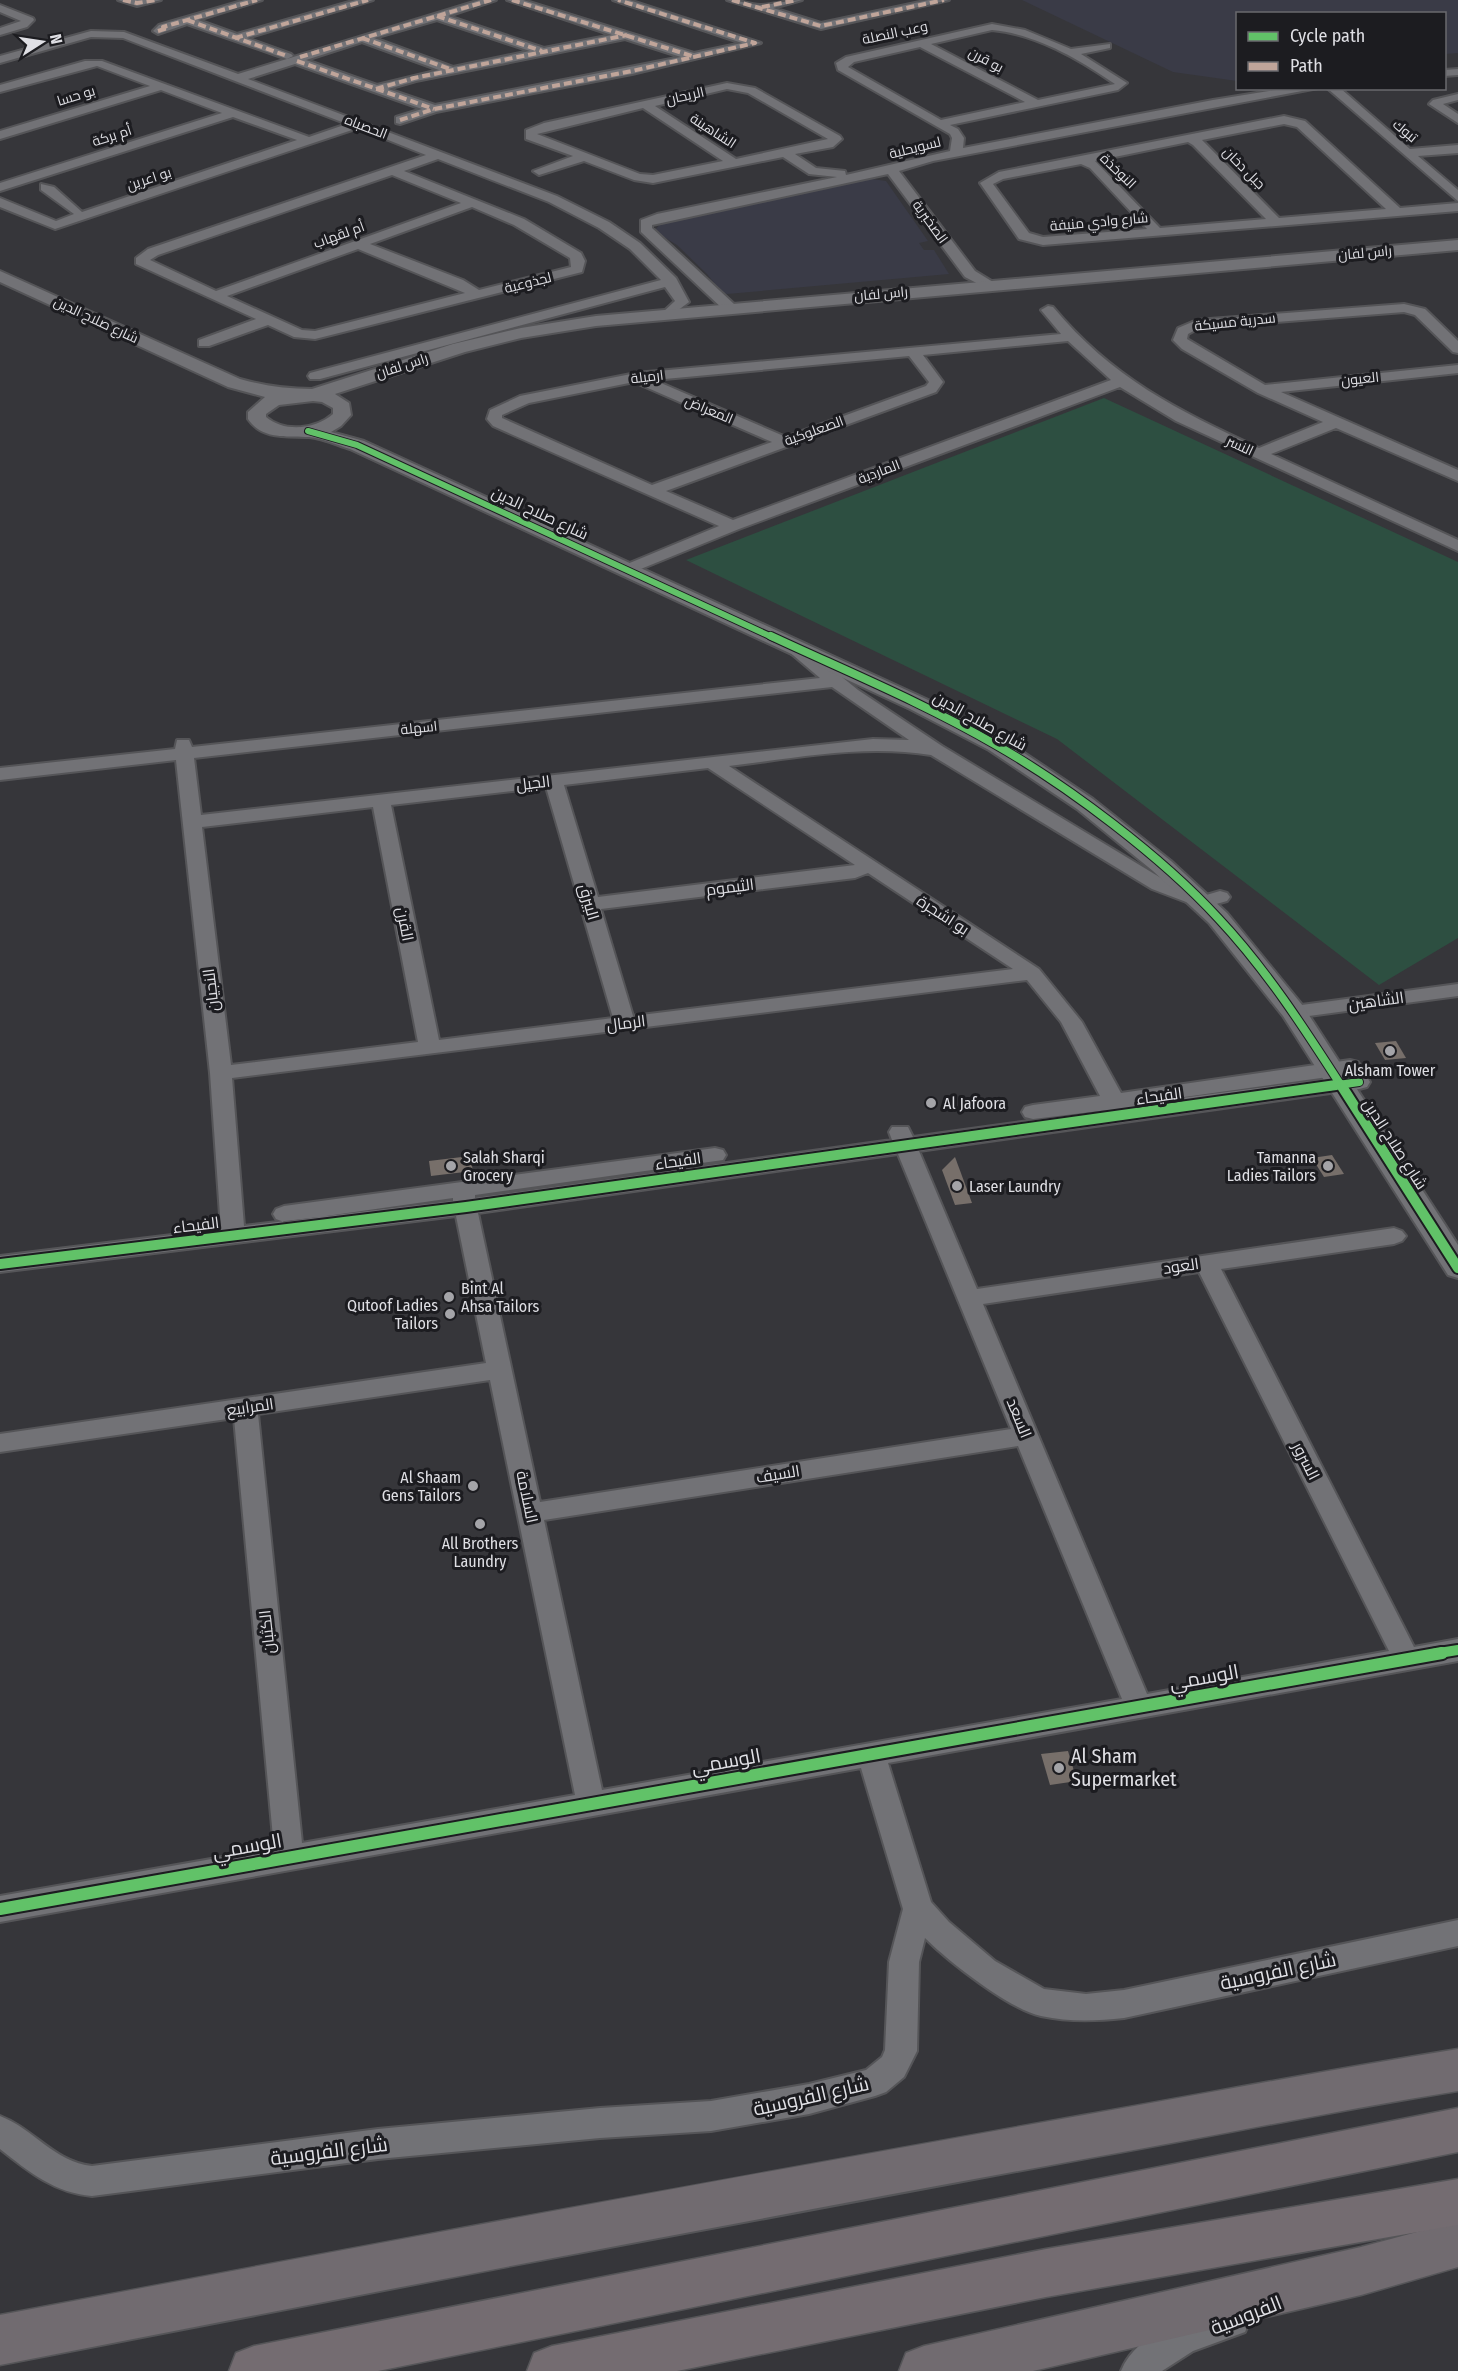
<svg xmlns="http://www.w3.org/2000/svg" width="1458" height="2371" viewBox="0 0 1458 2371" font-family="'Fira Sans Condensed',Cairo,sans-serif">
<rect width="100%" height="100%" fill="#36363a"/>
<g fill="#3a3b47">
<path d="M1022 0H1458V53L1445 54 1444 14H1238L1237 81 1173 72Z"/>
<path d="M865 178 886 181 928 241 919 243 924 250H934L949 274 727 294 722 293 707 274 677 245 654 231 663 221Z"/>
</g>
<path fill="#2d4f41" d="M1104 398 1458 562V938L1379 985 1057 739 686 560Z"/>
<g fill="#776f6a">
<path d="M1396 1041 1406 1058 1385 1060 1375 1043Z"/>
<path d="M1332 1155 1344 1174 1324 1177 1312 1158Z"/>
<path d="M470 1156 473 1171 431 1176 429 1161Z"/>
<path d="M955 1157 972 1203 955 1205 942 1170Z"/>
<path d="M1068 1751 1077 1781 1050 1785 1041 1754Z"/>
</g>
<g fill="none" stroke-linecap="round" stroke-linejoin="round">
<g stroke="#555558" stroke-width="4">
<g id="minor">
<path d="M118 0H161L137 6Z"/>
<path d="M245 0H262L198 20 237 34 356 0H373L247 38 291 54 293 56 287 59 187 24 158 34 153 31 159 25Z"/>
<path d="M480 0H496L448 16 544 48 612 35 507 0H523L694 53 742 43 613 0H629L761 43 632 74 436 112 400 124 396 123V117L422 109 295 64 248 79 557 196 609 222 640 243 676 278 689 302 669 317 662 313 675 301 665 287 320 379H310L308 376 310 373 661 280 630 249 599 228 549 202 438 159 404 171 524 219 581 253 585 261 582 272 315 339 294 337 268 325 209 346H199V340L256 319 136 264V258L148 249 426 155 358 128 55 229 0 207V198L56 221 74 214 41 190V184L54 187 82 212 297 140 233 117 0 191V183L222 113 161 90 0 139V131L150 86 97 66 0 92V85L85 61H102L309 137 347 124 123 38 91 37 0 63V56L91 31 124 32 238 74ZM437 20 530 51 453 67 374 38ZM625 39 681 57 435 105 388 89 416 81ZM362 42 439 70 377 85 306 60ZM392 175 461 203 216 291 150 260 158 255ZM472 207 514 225 570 258 571 267 479 290 463 280 370 244ZM358 249 465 293 315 331 302 330 227 296Z"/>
<path d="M727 0C738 0 748 4 760 5 771 5 789 0 802 0L773 8 821 23 929 0H949L821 29Z"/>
<path d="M0 5 33 18 34 20 27 27 0 35V28L21 21 0 12Z"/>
<path d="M992 24 1025 30 1071 49 1110 44V48L1081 54 1127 83 1118 90 950 125 958 129 964 138 963 148 1213 100 1288 88H1318L933 161 899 171 975 271 993 282 995 285 988 289 965 277 888 174 652 225V228L734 304 736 307 729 311 724 310 641 232V220L657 214 837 177 809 174 783 157 653 183 634 180 584 161 539 175 533 171 573 156 526 139V130L544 123 727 83 755 88 840 136 842 139 833 147 795 154 816 168 845 171 846 175 950 151 952 138 950 134 838 70 836 63 846 57ZM992 30C1036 34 1079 59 1115 84L1038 100 931 44ZM920 47 1025 102 941 120 848 67 854 62ZM727 89 748 93 828 139 736 159 655 106ZM643 108 723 161 653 175 640 174 537 134Z"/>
<path d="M1458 69V75L1444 76V70Z"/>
<path d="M1327 88H1340L1410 149 1458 145V153L1418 156 1458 190V201Z"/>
<path d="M1458 94V100L1443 104 1458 114V123L1429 104 1433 100Z"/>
<path d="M1284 116 1305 121 1400 208 1458 203V211L1043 245 1019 239 980 183 999 172ZM1284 124 1297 127 1386 209 1279 218 1202 140ZM1188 142 1193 145 1266 219 1160 228 1095 161ZM1081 164 1090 168 1147 229 1043 237 1029 233 993 184 1003 179Z"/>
<path d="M1404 304 1425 309 1458 341V353L1453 352 1415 315 1404 312 1199 328 1188 334 1187 339 1265 385 1458 365V373L1281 392 1458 470V481L1336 428 1271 454 1458 540V551L1176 421 1120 387 739 529 626 575 620 573 618 570 620 567 719 526 493 426 487 419 490 410 520 396 636 373 1061 334 1041 310 1048 306 1053 307C1112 378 1177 410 1259 448L1323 422 1258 393 1182 349 1173 340 1178 328 1197 320ZM1068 341 1111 380 733 520 666 491 936 392 943 382 923 355ZM909 356 929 382 926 386 786 437 654 380ZM634 382 772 442 652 485 502 418V415L529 403Z"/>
<path d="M793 641 799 642 858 690 942 746 1166 881 1203 896 1220 891 1227 893 1230 897 1227 901 1202 908 1152 889 931 755C864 744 796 758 729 766L1039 969 1082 1022 1121 1093 1350 1060 1358 1062 1361 1067 1358 1072 1350 1074 1127 1105 1359 1075 1367 1077 1370 1082 1367 1087 1359 1089 919 1151 977 1289 1394 1228 1402 1231 1406 1236 1402 1241 1394 1244 1221 1269 1414 1647 1458 1639V1661L888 1763 931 1902 949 1922 995 1961 1044 1989 1086 1994 1124 1990 1458 1920V1946L1124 2018C1096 2021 1069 2022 1041 2016 1009 2009 948 1961 925 1938L919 1962 917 2051 904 2077 886 2092 875 2096 809 2114 711 2131 600 2138 378 2159 92 2196C55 2193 29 2172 0 2149V2116C34 2129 54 2162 92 2166L378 2129 600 2108 711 2101 809 2084 866 2070 882 2057 885 2050 889 1962 903 1909 861 1768 0 1922V1896L274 1848 234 1418 0 1452V1434L486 1363 456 1216 0 1272V1256L221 1229 210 1073 176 760 0 780V768L175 749 177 740H189L192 747 820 678 787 650 784 646 787 642ZM832 687 909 740 873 739 201 815 194 758ZM708 768 855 865 598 897 564 785ZM546 787 613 1018 439 1040 391 805ZM373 807 418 1042 231 1065 202 827ZM868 873 1013 969 633 1016 601 909 855 878ZM1027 980 1061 1022 1100 1096 1033 1105 1025 1107 1022 1112 1025 1117 1033 1119 1108 1110 913 1137 908 1127H892L889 1132 892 1140 475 1198V1195L723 1160 726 1155 723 1150 715 1148 284 1206 276 1209 273 1214 276 1219 284 1222 453 1198V1201L244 1226 232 1078ZM898 1154 1011 1429 540 1502 478 1213ZM1199 1272 1389 1651 1147 1694 983 1304ZM490 1380 575 1795 302 1843 258 1414ZM1018 1446 1122 1699 602 1790 544 1520Z"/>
<path d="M1458 984V996L1294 1018 1287 1016 1284 1012 1287 1008 1294 1006Z"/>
<path d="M1233 2303 1245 2308 1250 2320 1245 2332 1193 2351 1162 2371H1121C1138 2329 1194 2318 1233 2303Z"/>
</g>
</g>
<g stroke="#555558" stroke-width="4">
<path id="tertiary" d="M1458 240V250L596 326 521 338 465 352 335 394 349 403 351 415 341 426 331 432 364 441 926 699 1005 740 1093 799 1171 861 1227 913 1303 1006 1458 1245V1278L1448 1275 1283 1016 1209 923 1153 871 1077 809 989 750 910 709 350 449C337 445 322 438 309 437 287 436 262 440 248 419V412L265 397 228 387 0 282V271L240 379C265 386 287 389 312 389L453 344 521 328 596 316ZM313 401 322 402 333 408V414C316 429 285 433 266 417V414L279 405Z"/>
</g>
<g stroke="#555558" stroke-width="3">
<g id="primary">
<path d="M1458 2049V2091C1333 2111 1209 2137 1084 2159 722 2225 361 2294 0 2365V2315C361 2246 722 2179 1084 2115 1209 2093 1333 2069 1458 2049Z"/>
<path d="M1458 2221V2267L1361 2295 1033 2371H899L906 2353 924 2346 1361 2247Z"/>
</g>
</g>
<g stroke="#555558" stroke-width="3">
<g id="trunk">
<path d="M1458 2108V2152L378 2371H229L236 2353 254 2346Z"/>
<path d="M1458 2179V2225L1046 2297 677 2371H527L534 2353 552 2346 1046 2249Z"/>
</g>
</g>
<use href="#minor" fill="#727276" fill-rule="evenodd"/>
<use href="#tertiary" fill="#727276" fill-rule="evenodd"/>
<use href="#primary" fill="#716b70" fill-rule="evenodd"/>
<use href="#trunk" fill="#746c71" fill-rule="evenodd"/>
<g stroke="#c0a59a" stroke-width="4" stroke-dasharray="8 4" stroke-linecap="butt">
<path d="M123 0 137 3 156 0"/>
<path d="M512 0 692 56"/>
<path d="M732 0 821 26 944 0"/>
<path d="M762 7 797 0"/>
<path d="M437 16 542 51"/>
<path d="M187 20 287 56"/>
<path d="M158 31 168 28 163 27 257 0"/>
<path d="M235 38 368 0"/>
<path d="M362 38 450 69"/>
<path d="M300 57 491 0"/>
<path d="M297 61 434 109"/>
<path d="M376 89 414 78 627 35"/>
<path d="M400 120 434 109 632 71 755 43 618 0"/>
</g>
<g stroke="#1c1c20" stroke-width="8">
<path id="cycleway-far3" d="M308 431 357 445 774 638"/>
</g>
<g stroke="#1c1c20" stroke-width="10">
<g id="cycleway-far2">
<path d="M771 636C846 671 924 703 996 745 1068 786 1162 857 1218 918 1266 969 1304 1028 1342 1087"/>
<path d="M1325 1087 1359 1082"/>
</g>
</g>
<g stroke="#1c1c20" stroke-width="14">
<g id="cycleway-far1">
<path d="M1341 1085 1458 1268"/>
<path d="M0 1264 466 1207 1336 1085"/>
<path d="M1433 1654 1458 1650"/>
</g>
</g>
<g stroke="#1c1c20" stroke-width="16">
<path id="cycleway" d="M0 1909 1442 1653"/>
</g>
<use href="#cycleway-far3" stroke="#61c268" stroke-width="6"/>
<use href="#cycleway-far2" stroke="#61c268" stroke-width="8"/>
<use href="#cycleway-far1" stroke="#61c268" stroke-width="10"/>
<use href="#cycleway" stroke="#61c268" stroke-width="12"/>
</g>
<g fill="#a4a4a8" stroke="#1c1c20" stroke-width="2">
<circle cx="1390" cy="1051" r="6"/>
<circle cx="931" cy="1103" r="6"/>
<circle cx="451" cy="1166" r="6"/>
<circle cx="1328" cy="1166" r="6"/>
<circle cx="957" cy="1186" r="6"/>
<circle cx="449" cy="1297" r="6"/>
<circle cx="450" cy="1314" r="6"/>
<circle cx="473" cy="1486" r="6"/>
<circle cx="480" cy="1524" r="6"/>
<circle cx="1059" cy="1768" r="6"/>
</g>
<g text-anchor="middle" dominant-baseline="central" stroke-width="6" stroke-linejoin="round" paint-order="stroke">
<g font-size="14" fill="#dfdfe4" stroke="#1c1c20">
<text transform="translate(895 33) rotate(-12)">وعب النصلة</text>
<text transform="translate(986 60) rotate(28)">بو قرن</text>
<text transform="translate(76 96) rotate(-17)">بو حسا</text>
<text transform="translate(685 96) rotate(-13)">الريحان</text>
<text transform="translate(366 127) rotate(21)">الحصباه</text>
<text transform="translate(713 131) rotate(33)">الشاهينة</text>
<text transform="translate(1405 131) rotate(40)">تبوك</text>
<text transform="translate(112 136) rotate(-18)">أم بركة</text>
<text transform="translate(915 148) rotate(-14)">لسويحلية</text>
<text transform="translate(1244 168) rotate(45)">جبل دخان</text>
<text transform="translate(1118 171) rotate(44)">النوخذة</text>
<text transform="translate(149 179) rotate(-18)">بو اعرين</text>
<text transform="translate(930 222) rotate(54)">الصخبرية</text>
<text transform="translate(1099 222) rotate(-5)">شارع وادي منيفة</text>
<text transform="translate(339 235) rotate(-20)">أم لقهاب</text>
<text transform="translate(1365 253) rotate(-5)">راس لفان</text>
<text transform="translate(528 283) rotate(-14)">لجذوعية</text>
<text transform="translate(881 294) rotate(-5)">راس لفان</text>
<text transform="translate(96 320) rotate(25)">شارع صلاح الدين</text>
<text transform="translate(1235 322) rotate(-6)">سدرية مسيكة</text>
<text transform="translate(402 366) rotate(-18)">راس لفان</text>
<text transform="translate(647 377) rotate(-7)">ارميلة</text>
<text transform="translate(1360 379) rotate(-6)">العيون</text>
<text transform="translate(709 410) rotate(23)">المعراض</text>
<text transform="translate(814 431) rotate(-20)">الصعلوكية</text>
<text transform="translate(1240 446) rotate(25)">النسر</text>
<text transform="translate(879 472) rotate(-21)">الماردية</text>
<text transform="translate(419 728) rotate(-6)">اسهلة</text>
</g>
<g font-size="16" fill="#dfdfe4" stroke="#1c1c20">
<text transform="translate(540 513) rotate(25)">شارع صلاح الدين</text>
<text transform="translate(980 721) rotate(29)">شارع صلاح الدين</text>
<text transform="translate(533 783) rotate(-7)">الجيل</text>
<text transform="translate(730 887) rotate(-7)">الثيموم</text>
<text transform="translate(589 902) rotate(74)">البيرق</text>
<text transform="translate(943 915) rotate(33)">بو اشجرة</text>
<text transform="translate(405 924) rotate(79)">القرن</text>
<text transform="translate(211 990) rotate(-97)">النجيان</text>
<text transform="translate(1376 1001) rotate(-8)">الشاهين</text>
<text transform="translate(626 1023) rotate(-7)">الرمال</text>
<text transform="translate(1159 1096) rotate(-8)">الفيحاء</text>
<text transform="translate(1395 1144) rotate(57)">شارع صلاح الدين</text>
<text transform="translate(678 1161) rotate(-8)">الفيحاء</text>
<text transform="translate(196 1225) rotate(-7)">الفيحاء</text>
<text transform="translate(1181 1266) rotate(-8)">العود</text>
<text transform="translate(250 1407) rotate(-8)">المرابيع</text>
<text transform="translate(1019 1418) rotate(68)">السعد</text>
<text transform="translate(1306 1461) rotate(63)">السرور</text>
<text transform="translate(778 1474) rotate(-9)">السيف</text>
<text transform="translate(527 1497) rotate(78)">السلامة</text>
<text transform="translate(267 1632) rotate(-96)">الكثبان</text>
</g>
<g font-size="16" fill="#dfdfe4" stroke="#1c1c20" text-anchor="start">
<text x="1390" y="1070" text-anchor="middle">Alsham Tower</text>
<text x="943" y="1103">Al Jafoora</text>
<text x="463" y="1157">Salah Sharqi<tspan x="463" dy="18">Grocery</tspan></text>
<text x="1316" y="1157" text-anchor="end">Tamanna<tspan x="1316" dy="18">Ladies Tailors</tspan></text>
<text x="969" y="1186">Laser Laundry</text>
<text x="461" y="1288">Bint Al<tspan x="461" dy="18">Ahsa Tailors</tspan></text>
<text x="438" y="1305" text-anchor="end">Qutoof Ladies<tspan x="438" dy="18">Tailors</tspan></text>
<text x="461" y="1477" text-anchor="end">Al Shaam<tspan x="461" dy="18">Gens Tailors</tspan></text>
<text x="480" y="1543" text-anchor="middle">All Brothers<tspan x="480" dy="18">Laundry</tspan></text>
</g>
<g font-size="20" fill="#dfdfe4" stroke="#1c1c20">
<text transform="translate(1204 1677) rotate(-10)">الوسمي</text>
<text transform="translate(726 1761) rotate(-10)">الوسمي</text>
<text transform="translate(247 1846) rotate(-10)">الوسمي</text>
<text transform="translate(1278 1971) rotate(-12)">شارع الفروسية</text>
<text transform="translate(811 2096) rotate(-13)">شارع الفروسية</text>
<text transform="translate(329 2151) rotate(-7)">شارع الفروسية</text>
<text transform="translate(1246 2315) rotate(-21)">الفروسية</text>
</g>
<g font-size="20" fill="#dfdfe4" stroke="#1c1c20" text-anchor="start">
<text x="1071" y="1756">Al Sham<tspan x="1071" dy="23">Supermarket</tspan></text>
</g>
</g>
<rect x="1236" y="12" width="210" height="78" fill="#1c1c20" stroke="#6a6a6e" stroke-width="1.5"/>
<rect x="1248" y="32" width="30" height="9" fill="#61c268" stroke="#6a6a6e" stroke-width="1.5"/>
<text x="1290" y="42" font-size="18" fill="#dfdfe4">Cycle path</text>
<rect x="1248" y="62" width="30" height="9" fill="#c0a59a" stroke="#6a6a6e" stroke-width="1.5"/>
<text x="1290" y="72" font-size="18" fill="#dfdfe4">Path</text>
<g transform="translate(42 42) rotate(78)" stroke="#1c1c20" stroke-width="4.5" paint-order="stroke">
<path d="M0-4.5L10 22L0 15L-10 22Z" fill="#dfdfe4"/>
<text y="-9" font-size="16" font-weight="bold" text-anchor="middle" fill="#dfdfe4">N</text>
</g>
</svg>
